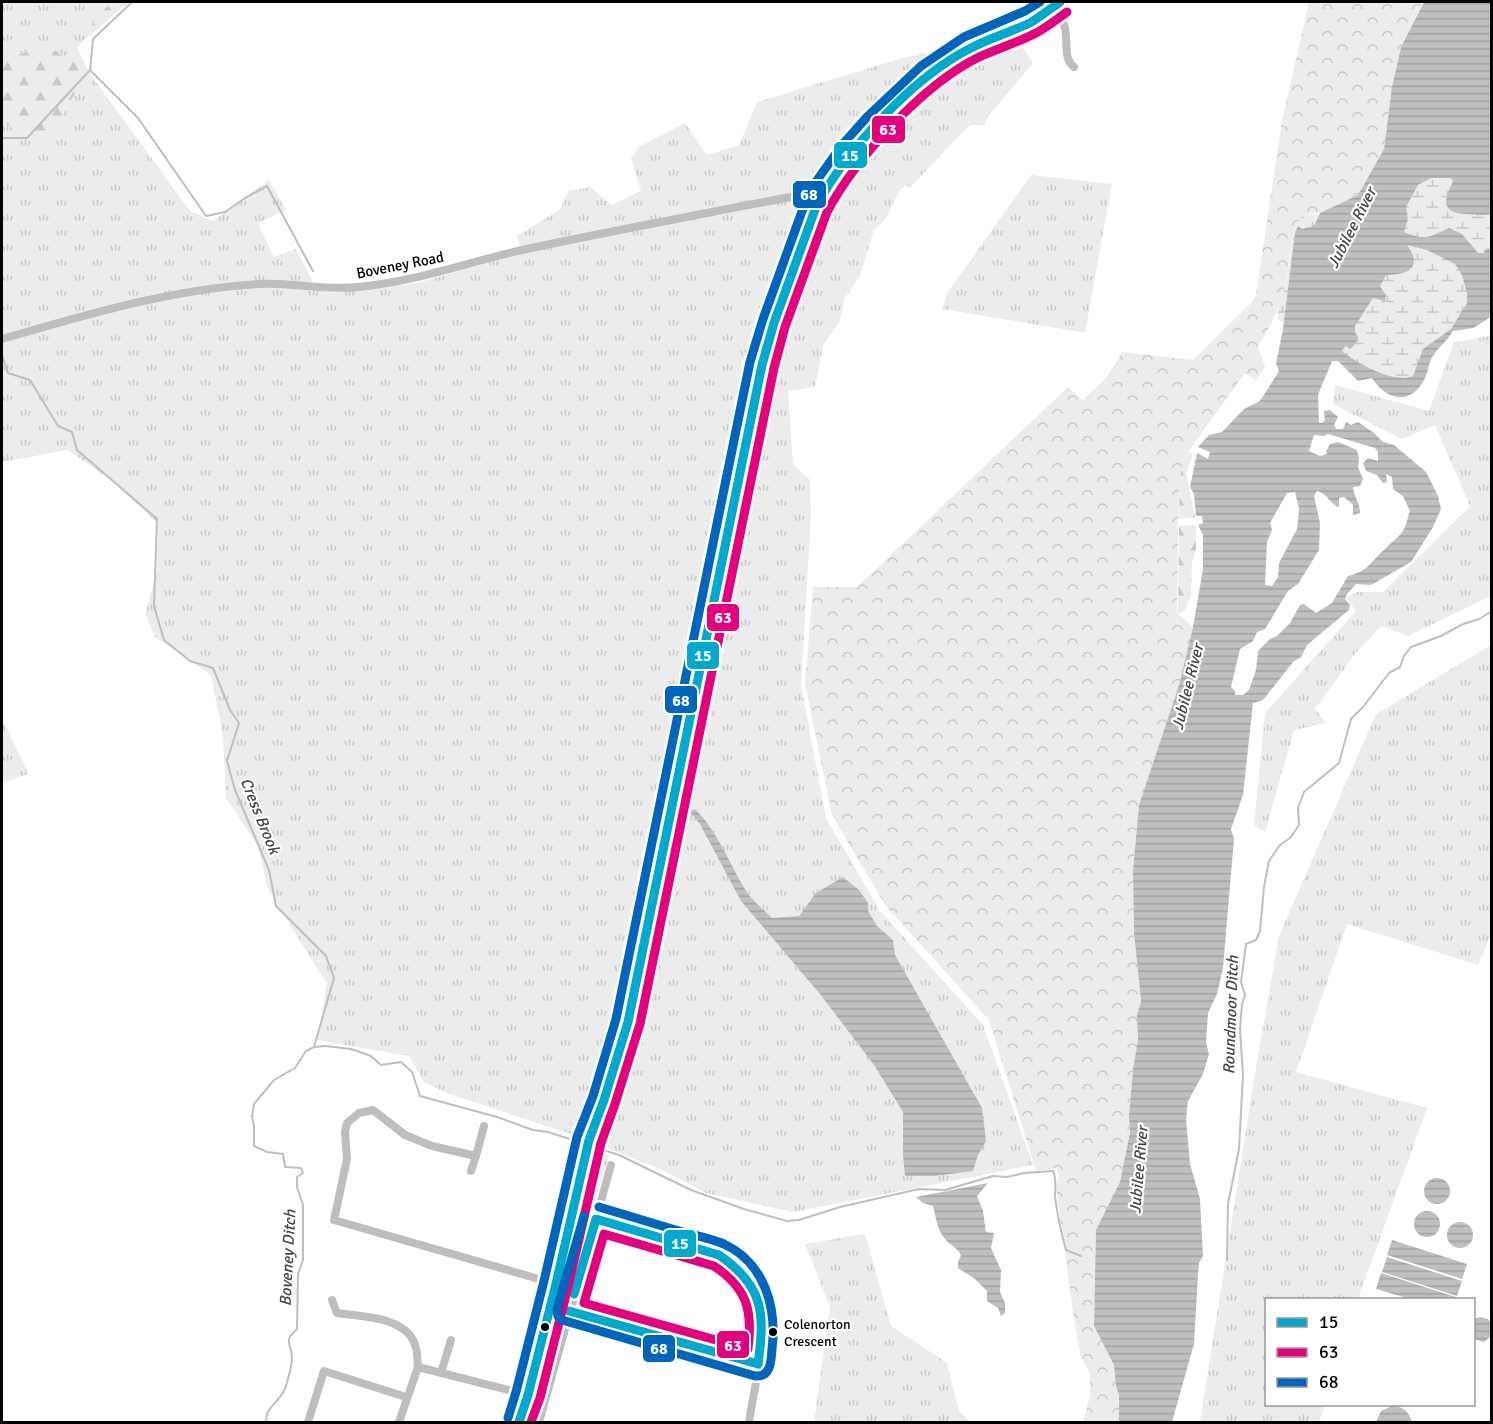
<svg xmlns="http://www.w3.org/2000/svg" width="1493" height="1424" viewBox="0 0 1493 1424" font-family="Signika,sans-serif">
<defs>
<pattern id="grass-tufts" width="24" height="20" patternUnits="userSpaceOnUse" patternTransform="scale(1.5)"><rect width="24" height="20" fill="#ececec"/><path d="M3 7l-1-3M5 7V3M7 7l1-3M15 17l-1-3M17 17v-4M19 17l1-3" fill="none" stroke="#c9c9c9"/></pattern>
<pattern id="forest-firs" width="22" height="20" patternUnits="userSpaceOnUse" patternTransform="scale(1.5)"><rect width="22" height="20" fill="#ececec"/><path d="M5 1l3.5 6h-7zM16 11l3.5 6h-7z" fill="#c9c9c9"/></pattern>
<pattern id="wetland-marsh" width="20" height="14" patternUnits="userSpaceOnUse" patternTransform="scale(1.5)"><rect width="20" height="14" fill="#ececec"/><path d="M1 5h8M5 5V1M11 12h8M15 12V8" fill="none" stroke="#c9c9c9"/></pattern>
<pattern id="park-crowns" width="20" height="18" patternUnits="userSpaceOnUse" patternTransform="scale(1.5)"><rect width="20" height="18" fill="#ececec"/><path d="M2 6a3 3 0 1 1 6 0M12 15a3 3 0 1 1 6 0" fill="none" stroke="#c9c9c9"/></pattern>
<pattern id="water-rules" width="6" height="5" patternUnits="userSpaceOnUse" patternTransform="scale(1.5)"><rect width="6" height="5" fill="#bfbfbf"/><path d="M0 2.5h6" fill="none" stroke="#a2a2a2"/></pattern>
</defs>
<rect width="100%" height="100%" fill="#fff"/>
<g fill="url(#grass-tufts)">
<path d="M2 2H112L95 18 88 37 65 60 46 41 22 54 2 55Z"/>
<path d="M1017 38 1033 63 991 113 984 125H971L955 140 910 188 905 185C890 199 892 219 874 230L860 276 845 298 840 321 823 345 815 387 788 391 793 464 810 480 811 516 801 685 826 818 880 911 983 1025 1033 1165 793 1212 706 1193 658 1168 579 1137 447 1093 424 1082 409 1056 317 1040 327 984 268 890 258 846 226 798 223 736 211 675 155 637 145 614 157 572 158 524 116 484 68 450 2 462V122L23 133 51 131 89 72 190 211 213 221 269 180 286 210 258 223 274 257 296 249 313 282 312 290 334 293 417 283 522 253 517 236 559 210 569 191 590 187 612 205 641 191 631 158 640 146 685 123 707 155 739 145 757 102 906 57Z"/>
<path d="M1031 175 1112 184 1085 333 943 309 947 293Z"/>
<path d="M1491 336V604L1489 597 1408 636 1381 626 1355 654 1315 709 1326 723 1294 730 1265 832 1254 825 1265 713 1356 611 1346 598 1357 592H1383L1470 506 1435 425 1402 439 1333 404 1335 385 1429 411 1454 342Z"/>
<path d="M1491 645 1492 932 1478 965 1347 924 1296 1072 1427 1108 1358 1299 1266 1300V1404L1325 1405 1319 1422H1200L1253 1085 1279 936 1376 714Z"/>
<path d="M2 719 29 774 2 783Z"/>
<path d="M590 1149 609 1156 591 1211 579 1209Z"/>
<path d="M578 1210 592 1214 582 1256 571 1250 570 1246Z"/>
<path d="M865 1234 891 1326 947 1363 959 1411 971 1422H814L830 1307 805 1244Z"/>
<path d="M572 1264 576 1273 568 1305 556 1302 564 1268 567 1265Z"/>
<path d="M556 1303 568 1307 537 1422H527V1412Z"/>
</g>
<g fill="url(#forest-firs)">
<path d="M112 2H129L88 37 95 18Z"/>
<path d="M46 41 65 60 77 47 89 72 51 131 23 133 2 122V55L22 54Z"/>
<path d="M1184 450 1193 454 1186 473 1195 517 1179 519 1180 476Z"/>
<path d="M1196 525V549L1192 562 1191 596 1185 610 1178 614 1179 526Z"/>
</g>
<g fill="url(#wetland-marsh)">
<path d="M1491 136 1492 309 1489 318 1473 328 1453 331C1447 341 1439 347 1433 357 1429 362 1429 371 1425 378 1411 406 1387 402 1372 378L1358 381 1338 350 1349 325 1400 240 1436 238 1405 236 1401 232 1403 209 1417 179Z"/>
<path d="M1303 214 1321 215 1292 327 1278 320C1276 308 1283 295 1286 283 1292 255 1287 241 1303 214Z"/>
</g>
<path fill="url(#park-crowns)" d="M1309 2H1423L1401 47 1392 87 1384 149 1358 195 1320 213 1303 214C1287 241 1291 254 1286 282 1281 306 1270 326 1258 347L1265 367 1256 380 1245 373 1189 451 1184 450C1175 504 1179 559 1177 613L1193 627 1179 685 1139 805 1133 870 1134 933 1141 1001 1137 1015 1138 1040 1133 1069 1129 1116 1130 1131 1120 1182 1096 1231 1094 1326 1114 1365 1116 1387 1119 1395V1422H1083L1090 1396V1375L1080 1353 1074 1319 1056 1187 1059 1177 1057 1168 1036 1171 989 1020 885 905 832 815 805 684 813 587H857L1068 387 1083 400 1106 378 1122 352 1193 360 1251 303 1256 295 1282 121Z"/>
<g fill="url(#water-rules)" fill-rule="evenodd">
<path d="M1424 2H1491V214C1482 216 1476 214 1467 214 1440 213 1444 201 1453 181L1451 178H1431L1418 185 1406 207 1408 219 1404 232C1425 241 1429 237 1449 228L1462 234 1478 253H1484L1485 249 1491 250V309L1489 318 1473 328 1453 331C1447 341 1437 348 1432 357 1428 364 1428 373 1424 380 1410 406 1386 400 1372 378L1358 381 1338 361H1332L1318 395 1319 423H1322L1325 420 1324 411 1330 410 1338 417 1334 425 1336 429H1343L1346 422 1351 425 1358 422 1374 433 1383 442 1394 445 1426 472 1438 496 1441 509 1433 527 1411 562 1371 585 1356 584 1347 594 1345 599 1350 605 1349 610 1307 645 1301 657 1293 662 1263 700 1253 703 1243 795 1231 829 1234 839 1223 968 1217 994 1208 1013 1206 1042 1209 1054 1203 1074 1188 1101 1186 1119 1190 1164 1200 1199 1203 1256 1199 1263 1198 1274 1194 1344 1172 1422H1119V1395L1116 1387 1114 1365 1094 1326 1096 1230 1120 1182 1130 1132 1129 1116 1133 1069 1138 1040 1137 1015 1141 1001 1134 933 1133 870 1139 805 1179 685 1193 627 1203 569V535L1198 525 1203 523 1202 516H1196L1194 494 1190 487 1197 453 1208 459 1210 452 1198 447 1209 435 1222 432 1244 409 1260 401 1279 371 1276 364 1283 329 1295 233 1298 226 1302 229 1311 227 1315 224 1320 213 1358 195 1384 149 1392 87 1401 47ZM1407 245 1427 250 1455 264 1462 275 1467 293V303L1451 329 1423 349 1413 376C1392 384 1358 363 1341 351L1346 346 1350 349C1354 346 1357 342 1358 337L1355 332V326L1373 298 1385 301 1386 295 1380 286 1386 275C1407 275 1424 268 1407 245ZM1328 434 1375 448 1378 452V461L1368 458 1363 463 1366 471 1377 475 1383 483 1387 482 1386 474 1392 477 1393 489 1403 496 1410 511C1408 516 1407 523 1404 529 1400 537 1391 542 1385 549 1370 562 1369 571 1348 576L1332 603 1316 613 1304 604 1300 605 1290 623 1277 636 1270 639 1258 651 1256 670 1249 690 1243 695H1235V691L1231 687 1240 649 1253 641 1257 632 1265 629 1288 591 1298 584 1319 550 1320 523 1314 496 1317 491C1328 493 1329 504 1339 507V498L1344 497 1353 505V515L1360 513C1360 503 1354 497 1353 487L1360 486 1363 479 1358 467 1359 458 1357 450 1338 442 1330 444 1326 451 1327 454 1320 456 1309 451 1314 435 1324 436ZM1295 492 1299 509 1297 529 1279 563 1278 577 1272 586 1265 585 1267 542 1272 530 1270 523 1287 493Z"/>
<path d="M695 809C717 831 728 860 743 886 749 898 762 908 772 918L799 916 816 893 843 877 859 890 868 903V911L877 926 893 940 895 955 982 1108 986 1141 978 1155 973 1171 934 1176H905L903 1154V1112L874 1065 820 994 741 901 700 824 690 812Z"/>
<circle cx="1437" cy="1191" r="13"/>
<path d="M988 1183 977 1196 983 1211 986 1232 994 1233 991 1248 1001 1270 1000 1292 1005 1303V1313L1001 1316 998 1308 987 1301V1291L975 1279 958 1268V1261L961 1256C958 1248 950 1245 945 1239 937 1230 936 1217 933 1206L923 1203 916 1197Z"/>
<circle cx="1427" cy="1224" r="13"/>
<circle cx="1460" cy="1235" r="13"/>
<path d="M1392 1240 1467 1264 1462 1279 1387 1255Z"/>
<path d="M1387 1257 1462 1281 1457 1296 1382 1272Z"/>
<path d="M1381 1273 1456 1297 1455 1299H1410L1376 1289Z"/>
<path d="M1480 1317 1488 1319 1491 1323V1336L1484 1342 1474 1339V1319Z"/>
<path d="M1392 1406C1403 1406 1409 1412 1412 1422H1376L1381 1411Z"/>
</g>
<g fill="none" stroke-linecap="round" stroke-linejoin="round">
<g stroke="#bfbfbf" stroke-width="2">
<path d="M90 70 138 118 206 216 225 212 245 198 267 186 313 271"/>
<path d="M2 138H27L90 70 93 39 132 2"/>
<path d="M2 355 8 373 30 380 58 426 72 432 77 450 157 519 154 606 164 640 190 661 213 668 230 710 239 723 227 761 235 790 269 870 276 906 326 956 334 978 314 1047"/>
<path d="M594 1147 619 1155 691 1190 744 1209 787 1221 799 1220 840 1207 919 1189 945 1190 993 1176 1007 1177 1024 1173 1053 1171C1057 1178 1055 1188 1055 1196 1057 1214 1061 1232 1066 1250L1081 1256"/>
<path d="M1227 1260 1228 1204 1239 1149 1243 1075 1240 1029 1242 1004 1245 995 1241 982 1246 944 1256 940 1260 931 1264 887 1269 861 1279 846 1291 837 1299 825 1298 808 1304 792 1339 763 1351 719 1363 707 1389 673 1400 667 1404 656 1411 647 1441 636 1463 624 1479 619 1492 611"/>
<path d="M266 1422C265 1406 282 1401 286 1386 288 1378 292 1367 292 1358 292 1343 282 1342 297 1329L298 1274 303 1260V1205L297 1187V1177L303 1173 301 1168 285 1167 283 1154 267 1152 254 1146V1126L252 1117 254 1104 274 1080 295 1068 306 1051 314 1047 325 1046 351 1049 371 1056 381 1065 401 1062 412 1072 420 1096 497 1117 533 1130 548 1132 582 1143"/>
</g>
<g stroke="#bebebe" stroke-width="8">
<path d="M1054 8C1058 13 1062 19 1064 25 1069 38 1062 58 1074 67"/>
<path d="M2 339C86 315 171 289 259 284 292 282 325 291 358 287 415 282 468 262 522 250 592 235 662 222 732 208 763 202 794 197 825 190"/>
<path d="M484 1126 476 1156 432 1146 405 1135 373 1110 359 1113 347 1123 345 1132 347 1159 334 1220 556 1284"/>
<path d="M471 1171 476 1156"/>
<path d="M596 1219 611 1165"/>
<path d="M564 1253 584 1257"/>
<path d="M332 1300 337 1313C362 1317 409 1316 416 1348 418 1354 417 1361 418 1367"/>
<path d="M569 1311 758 1364"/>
<path d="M441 1373 451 1340"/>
<path d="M308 1422 324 1371 406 1397"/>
<path d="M399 1422 418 1367 528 1395"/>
<path d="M539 1422 596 1219 719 1255C730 1261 745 1270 751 1281 774 1321 755 1380 749 1422"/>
</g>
<path stroke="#b8b8b8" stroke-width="12" d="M519 1422 528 1395 556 1284 589 1140 604 1100 628 1022 762 365 774 323 816 207 825 190 851 153 875 126 928 75 970 48 1031 22 1060 2"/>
<g stroke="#fff" stroke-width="14">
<g id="bus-1">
<path d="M574 1294 596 1219 719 1255C764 1286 765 1313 758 1364"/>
<path d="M569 1311 758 1364"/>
<path d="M519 1422 528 1395 556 1284 589 1140 604 1100 628 1022 762 365 774 323 816 207C846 150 913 77 971 48 990 38 1011 32 1030 23 1040 17 1050 9 1060 2"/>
</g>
</g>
<g stroke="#fff" stroke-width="14">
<g id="bus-2">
<path d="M604 1234 714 1266C747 1288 753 1310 748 1349L584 1303Z"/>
<path d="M531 1422 540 1398 568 1287 601 1143 615 1104 640 1024 774 368 785 327 827 212C856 158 922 86 977 58 996 49 1017 43 1036 33 1047 27 1057 19 1067 12"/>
</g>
</g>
<g stroke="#fff" stroke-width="14">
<g id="bus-3">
<path d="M584 1216 557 1309 558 1316 562 1320 755 1376C771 1377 771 1362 772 1349 777 1308 765 1263 724 1244 710 1238 694 1235 679 1231 653 1223 626 1215 599 1207"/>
<path d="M508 1418 516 1392 544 1281 577 1137 593 1096 616 1019 750 362 763 319 805 203 815 183 842 145 867 117 921 66 964 37 1025 11 1040 2"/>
</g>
</g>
<use href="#bus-1" stroke="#00a9ce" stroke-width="9"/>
<use href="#bus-2" stroke="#e5007d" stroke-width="9"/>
<use href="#bus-3" stroke="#0065bd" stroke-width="9"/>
</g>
<g fill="#000" stroke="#fff" stroke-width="2">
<circle cx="545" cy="1327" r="5"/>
<circle cx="773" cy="1332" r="5"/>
</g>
<g text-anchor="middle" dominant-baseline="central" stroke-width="4.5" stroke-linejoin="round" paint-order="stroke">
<g font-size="14" fill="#000" stroke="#fff" text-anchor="start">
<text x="784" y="1324">Colenorton<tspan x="784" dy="17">Crescent</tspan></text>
</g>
<g font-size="15" fill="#000" stroke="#fff">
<text transform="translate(400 265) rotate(-11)">Boveney Road</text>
</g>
<g font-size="16" font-style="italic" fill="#444" stroke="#fff">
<text transform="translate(1352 228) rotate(-63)">Jubilee River</text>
<text transform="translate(1188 687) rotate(-76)">Jubilee River</text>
<text transform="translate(260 816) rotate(68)">Cress Brook</text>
<text transform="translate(1231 1015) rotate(-88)">Roundmoor Ditch</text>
<text transform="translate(1139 1170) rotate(-85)">Jubilee River</text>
<text transform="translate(288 1258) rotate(-87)">Boveney Ditch</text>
</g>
</g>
<g stroke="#fff" stroke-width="2">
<rect x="871" y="115" width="35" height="29" rx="6" fill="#e5007d"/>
<rect x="833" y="141" width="35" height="28" rx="6" fill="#00a9ce"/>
<rect x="792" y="180" width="35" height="29" rx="6" fill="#0065bd"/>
<rect x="706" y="603" width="34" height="29" rx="6" fill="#e5007d"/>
<rect x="686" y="641" width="34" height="29" rx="6" fill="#00a9ce"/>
<rect x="664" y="685" width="34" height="29" rx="6" fill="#0065bd"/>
<rect x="663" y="1229" width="34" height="29" rx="6" fill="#00a9ce"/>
<rect x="716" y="1330" width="34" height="29" rx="6" fill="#e5007d"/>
<rect x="642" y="1334" width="34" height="29" rx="6" fill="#0065bd"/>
</g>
<g font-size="16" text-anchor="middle" font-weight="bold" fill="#fff">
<text x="888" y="135">63</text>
<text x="850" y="161">15</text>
<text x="809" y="200">68</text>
<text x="723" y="623">63</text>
<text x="703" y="661">15</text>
<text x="681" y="706">68</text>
<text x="680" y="1249">15</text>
<text x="733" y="1351">63</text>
<text x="659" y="1354">68</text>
</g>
<rect width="1493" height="1424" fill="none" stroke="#000000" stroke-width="6"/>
<rect x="1265" y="1298" width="210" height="108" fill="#ffffff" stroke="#999999" stroke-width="1.5"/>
<rect x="1277" y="1318" width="30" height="9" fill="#00a9ce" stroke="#999999" stroke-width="1.5"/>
<text x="1319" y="1328" font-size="18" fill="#000000">15</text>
<rect x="1277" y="1348" width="30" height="9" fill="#e5007d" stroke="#999999" stroke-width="1.5"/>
<text x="1319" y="1358" font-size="18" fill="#000000">63</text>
<rect x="1277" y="1378" width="30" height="9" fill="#0065bd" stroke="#999999" stroke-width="1.5"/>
<text x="1319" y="1388" font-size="18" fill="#000000">68</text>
</svg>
